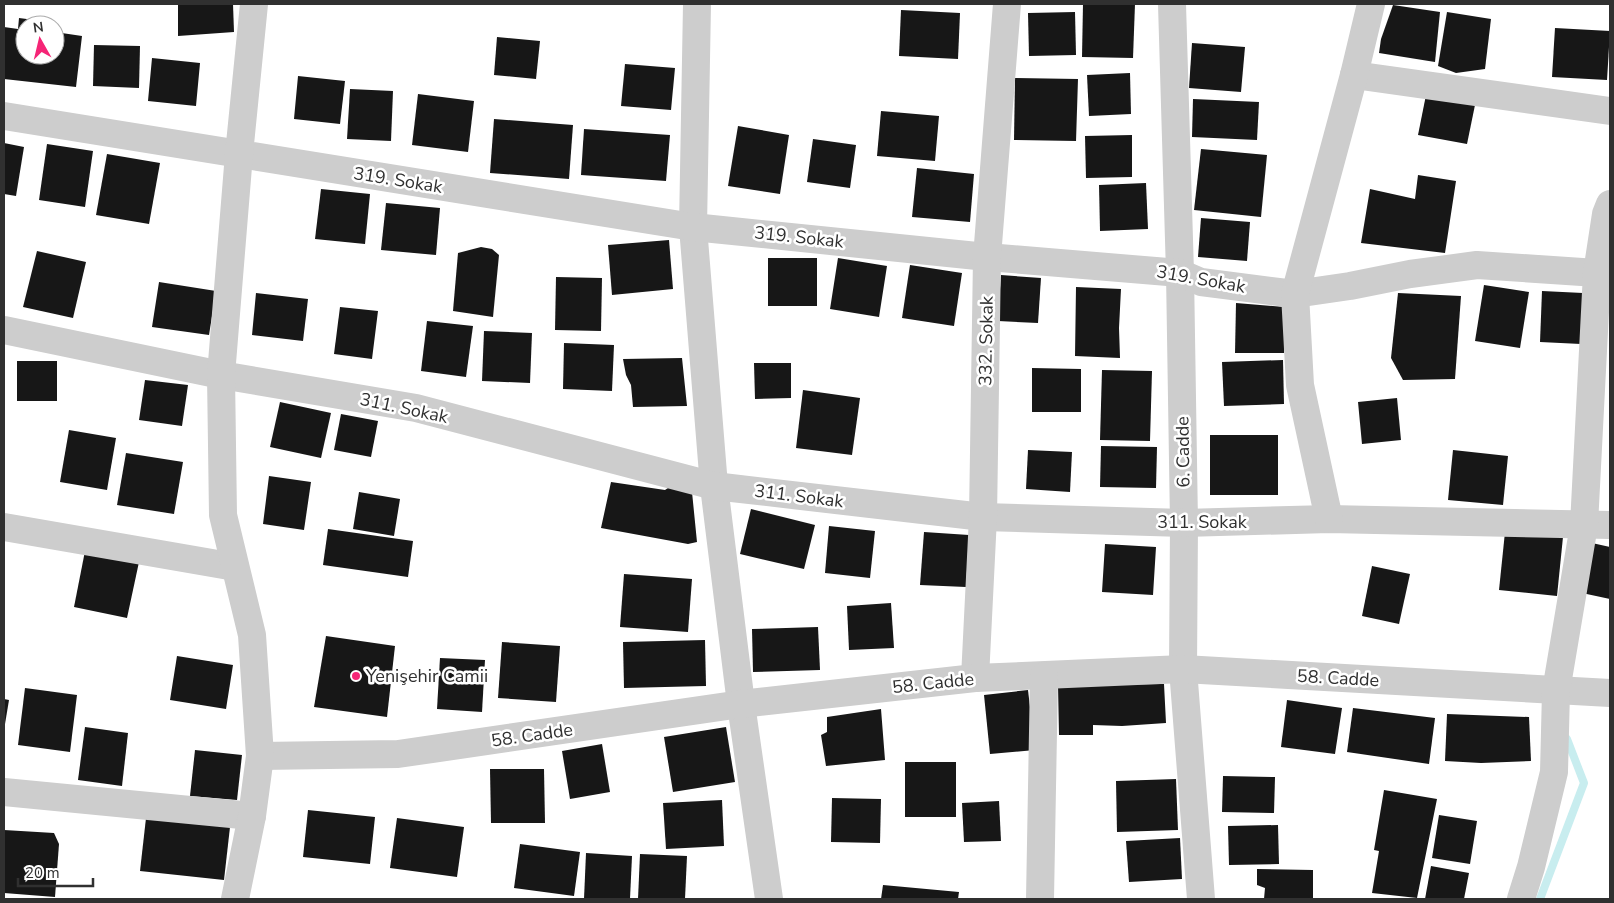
<svg xmlns="http://www.w3.org/2000/svg" width="1614" height="903" font-family="'Nunito Sans',sans-serif">
	<rect width="100%" height="100%" fill="#fff"/>
	<g fill="none" stroke-linecap="round" stroke-linejoin="round">
		<path stroke="#c8edef" stroke-width="8" d="M1540 899 1584 783 1567 739"/>
	</g>
	<g fill="#171717">
		<path d="M178 4H233L234 32 178 36Z"/>
		<path d="M1083 4H1135L1133 58 1082 57Z"/>
		<path d="M1393 5 1440 12 1435 62 1379 53 1381 39Z"/>
		<path d="M901 10 960 13 958 59 899 56Z"/>
		<path d="M1075 12 1076 55 1029 56 1028 13Z"/>
		<path d="M1447 12 1491 19 1485 69 1456 73 1438 66Z"/>
		<path d="M19 18 42 21V25H25V55H55V32L82 36 76 87 4 79V27L18 29Z"/>
		<path d="M1555 28 1610 31 1607 80 1552 77Z"/>
		<path d="M497 37 540 41 536 79 494 75Z"/>
		<path d="M1192 43 1245 47 1241 92 1189 88Z"/>
		<path d="M94 45 140 46 139 88 93 86Z"/>
		<path d="M152 58 200 63 196 106 148 101Z"/>
		<path d="M625 64 675 68 671 110 621 106Z"/>
		<path d="M1130 73 1131 114 1089 116 1087 75Z"/>
		<path d="M298 76 345 81 340 124 294 119Z"/>
		<path d="M1015 78 1078 79 1076 141 1014 140Z"/>
		<path d="M350 89 393 91 391 141 347 139Z"/>
		<path d="M418 94 474 101 468 152 412 145Z"/>
		<path d="M1426 95 1475 105 1467 144 1418 135Z"/>
		<path d="M1193 99 1259 102 1257 140 1192 137Z"/>
		<path d="M881 111 939 116 935 161 877 156Z"/>
		<path d="M494 119 573 125 569 179 490 173Z"/>
		<path d="M738 126 789 135 780 194 728 186Z"/>
		<path d="M584 129 670 135 666 181 581 175Z"/>
		<path d="M1132 135V177L1086 178 1085 136Z"/>
		<path d="M813 139 856 145 850 188 807 182Z"/>
		<path d="M4 143 24 147 16 196 4 194Z"/>
		<path d="M47 144 93 151 85 207 39 200Z"/>
		<path d="M1201 149 1267 155 1261 217 1194 210Z"/>
		<path d="M107 154 160 163 149 224 96 215Z"/>
		<path d="M917 168 974 174 970 222 912 217Z"/>
		<path d="M1418 175 1456 181 1445 253 1361 243 1370 189 1415 199Z"/>
		<path d="M1146 183 1148 229 1100 231 1099 185Z"/>
		<path d="M321 189 370 194 365 244 315 239Z"/>
		<path d="M386 203 440 208 436 255 381 250Z"/>
		<path d="M1201 218 1250 222 1247 261 1198 257Z"/>
		<path d="M669 240 673 289 612 295 608 245Z"/>
		<path d="M481 247 492 249 499 255 493 317 453 311 458 253Z"/>
		<path d="M37 251 86 262 73 318 23 307Z"/>
		<rect x="768" y="258" width="49" height="48"/>
		<path d="M838 258 887 266 879 317 830 309Z"/>
		<path d="M910 265 962 273 954 326 902 318Z"/>
		<path d="M1001 275 1041 278 1038 323 998 321Z"/>
		<path d="M556 277 602 278 601 331 555 330Z"/>
		<path d="M159 282 216 291 209 335 152 327Z"/>
		<path d="M1484 285 1529 292 1520 348 1475 341Z"/>
		<path d="M1076 287 1121 289 1119 328 1120 358 1075 356Z"/>
		<path d="M1542 291 1583 293 1581 344 1540 342Z"/>
		<path d="M256 293 308 299 303 341 252 335Z"/>
		<path d="M1398 293 1461 296 1455 379 1403 380 1391 358Z"/>
		<path d="M1236 303 1284 307V353H1235Z"/>
		<path d="M340 307 378 311 372 359 334 354Z"/>
		<path d="M427 321 473 326 466 377 421 371Z"/>
		<path d="M484 331 532 333 530 383 482 381Z"/>
		<path d="M564 343 614 345 612 391 563 389Z"/>
		<path d="M682 358 687 406 633 407 631 385 626 375 623 359Z"/>
		<path d="M1283 360 1284 404 1224 406 1222 362Z"/>
		<rect x="17" y="361" width="40" height="40"/>
		<path d="M754 363H791V398L755 399Z"/>
		<path d="M1032 368 1081 369V412H1032Z"/>
		<path d="M1102 370 1152 371 1150 441 1100 440Z"/>
		<path d="M145 380 188 385 182 426 139 420Z"/>
		<path d="M803 390 860 398 852 455 796 448Z"/>
		<path d="M1397 398 1401 440 1362 444 1358 402Z"/>
		<path d="M280 402 331 413 321 458 270 447Z"/>
		<path d="M341 414 378 421 371 457 334 450Z"/>
		<path d="M69 430 116 438 107 490 60 482Z"/>
		<rect x="1210" y="435" width="68" height="60"/>
		<path d="M1101 446 1157 447 1156 488 1100 487Z"/>
		<path d="M1028 450 1072 452 1070 492 1026 489Z"/>
		<path d="M1453 450 1508 456 1503 505 1448 500Z"/>
		<path d="M126 453 183 462 174 514 117 505Z"/>
		<path d="M269 476 311 482 304 530 263 524Z"/>
		<path d="M611 482 665 490 671 486 692 492 697 542 688 544 601 528Z"/>
		<path d="M359 492 400 499 394 536 353 529Z"/>
		<path d="M751 509 815 525 804 569 740 554Z"/>
		<path d="M829 526 875 531 870 578 825 573Z"/>
		<path d="M328 529 413 541 408 577 323 565Z"/>
		<path d="M924 532 969 535 966 587 920 585Z"/>
		<path d="M1505 532 1563 537 1557 596 1499 590Z"/>
		<path d="M1592 543 1610 547V599L1582 593Z"/>
		<path d="M1105 544 1156 547 1153 595 1102 592Z"/>
		<path d="M85 551 139 562 127 618 74 607Z"/>
		<path d="M1372 566 1410 574 1399 624 1362 616Z"/>
		<path d="M624 574 692 579 688 632 620 627Z"/>
		<path d="M891 603 894 648 849 650 847 606Z"/>
		<path d="M818 627 820 670 753 672 752 629Z"/>
		<path d="M326 636 395 646 387 717 314 707Z"/>
		<path d="M705 640 706 686 624 688 623 642Z"/>
		<path d="M502 642 560 646 556 702 498 698Z"/>
		<path d="M177 656 233 665 226 709 170 700Z"/>
		<path d="M440 658 485 660 482 712 437 709Z"/>
		<path d="M1164 684 1166 723 1122 726 1093 725V735H1059L1058 685Z"/>
		<path d="M25 688 77 695 70 752 18 745Z"/>
		<path d="M1028 690 1035 750 990 754 984 695Z"/>
		<path d="M4 699 9 700 5 724H4Z"/>
		<path d="M1287 700 1342 708 1335 754 1281 747Z"/>
		<path d="M1353 708 1435 718 1429 764 1347 752Z"/>
		<path d="M881 709 885 760 826 766 821 735 827 732V717Z"/>
		<path d="M1447 714 1529 717 1531 761 1481 763 1445 761Z"/>
		<path d="M85 727 128 733 122 786 78 780Z"/>
		<path d="M726 727 735 782 673 792 664 737Z"/>
		<path d="M602 744 610 792 570 799 562 751Z"/>
		<path d="M195 750 242 755 237 800 190 796Z"/>
		<rect x="905" y="762" width="51" height="55"/>
		<path d="M490 769H544L545 823H491Z"/>
		<path d="M1223 776 1275 777 1274 813 1222 812Z"/>
		<path d="M1176 779 1178 830 1117 832 1116 781Z"/>
		<path d="M1384 790 1437 799 1417 898 1372 893 1379 851 1374 850Z"/>
		<path d="M832 798 881 799 880 843 831 842Z"/>
		<path d="M722 800 724 846 666 849 663 803Z"/>
		<path d="M999 801 1001 841 964 842 962 803Z"/>
		<path d="M308 810 375 817 370 864 303 857Z"/>
		<path d="M1439 815 1477 821 1470 864 1432 858Z"/>
		<path d="M146 818 230 827 224 880 140 871Z"/>
		<path d="M397 818 464 827 457 877 390 868Z"/>
		<path d="M1278 825 1279 864 1229 865 1228 826Z"/>
		<path d="M4 830 54 833 59 844 55 897 4 893Z"/>
		<path d="M1180 838 1182 879 1129 882 1126 841Z"/>
		<path d="M520 844 580 852 574 896 514 888Z"/>
		<path d="M586 853 632 856 630 899H584Z"/>
		<path d="M640 854 687 856 685 899H638Z"/>
		<path d="M1431 866 1469 873 1464 899H1425Z"/>
		<path d="M1257 869 1313 870V899H1264L1265 888 1257 885Z"/>
		<path d="M883 885 959 892 958 899H881Z"/>
	</g>
	<g fill="none" stroke-linecap="round" stroke-linejoin="round">
		<g stroke="#cdcdcd" stroke-width="28">
			<path d="M697 4 693 227 714 486 741 704 769 899"/>
			<path d="M1172 4 1180 273 1184 523 1183 669 1201 899"/>
			<path d="M1354 75 1610 111"/>
			<path d="M4 116 693 227 987 257 1180 273 1201 282 1295 294 1350 286 1410 274 1477 265 1597 273"/>
			<path d="M4 330 221 375 416 408 714 486 983 517 1184 523 1329 519 1610 525"/>
			<path d="M1329 519 1300 385 1295 294 1354 75 1371 4"/>
			<path d="M4 527 235 567"/>
			<path d="M975 678 983 517 987 257 1007 4"/>
			<path d="M260 756 398 754 741 704 975 678 1183 669 1610 693"/>
			<path d="M4 792 252 816"/>
			<path d="M235 899 252 816 260 756 252 635 223 515 221 375 239 154 254 4"/>
			<path d="M1040 899 1044 676"/>
			<path d="M1521 899 1531 867 1554 772 1556 691 1584 525 1597 273 1606 214 1610 204"/>
		</g>
	</g>
	<circle fill="#f52576" stroke="#fff" stroke-width="2" cx="356" cy="676" r="5"/>
	<g text-anchor="middle" stroke-width="5" stroke-linejoin="round" paint-order="stroke">
		<g font-size="18" fill="#303030" stroke="#fff">
			<text transform="translate(398 180) rotate(9)" y="6">319. Sokak</text>
			<text transform="translate(799 237) rotate(6)" y="6">319. Sokak</text>
			<text transform="translate(1201 279) rotate(10)" y="6">319. Sokak</text>
			<text transform="translate(986 341) rotate(-89)" y="6">332. Sokak</text>
			<text transform="translate(404 408) rotate(12)" y="6">311. Sokak</text>
			<text transform="translate(1183 452) rotate(-91)" y="6">6. Cadde</text>
			<text transform="translate(799 496) rotate(7)" y="6">311. Sokak</text>
			<text x="1202" y="528">311. Sokak</text>
			<text transform="translate(1338 678) rotate(3)" y="6">58. Cadde</text>
			<text transform="translate(933 683) rotate(-6)" y="6">58. Cadde</text>
			<text transform="translate(532 735) rotate(-8)" y="6">58. Cadde</text>
		</g>
		<g font-size="18" fill="#303030" stroke="#fff" text-anchor="start">
			<text x="366" y="682">Yenişehir Camii</text>
		</g>
	</g>
	<rect width="1614" height="903" fill="none" stroke="#303030" stroke-width="10"/>
	<g transform="translate(40 40) rotate(352)"><circle r="24" fill="#ffffff" stroke="#acacac"/>
	<path d="M0-4L9 19L0 12L-9 19Z" fill="#f52576"/>
	<text y="-8" font-size="14" font-weight="bold" text-anchor="middle" fill="#303030">N</text>
	</g>
	<path d="M18 878v8h75v-8" fill="none" stroke="#303030" stroke-width="2.5"/>
	<text x="25" y="878" font-size="15" fill="#303030" stroke="#ffffff" stroke-width="4" paint-order="stroke">20 m</text>
</svg>
